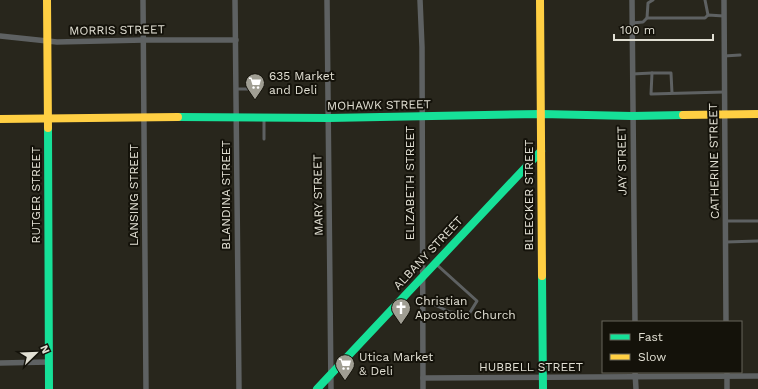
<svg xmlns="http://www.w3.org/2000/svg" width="758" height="389" font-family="'Work Sans',sans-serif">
	<rect width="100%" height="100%" fill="#28261c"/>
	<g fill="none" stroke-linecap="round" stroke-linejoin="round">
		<g stroke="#5e6162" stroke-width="3">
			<path d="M705 0 708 15"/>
			<path d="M647 18 648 3 653 0"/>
			<path d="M632 23 643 22 647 18H705L708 15 724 16"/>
			<path d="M724 56 740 55"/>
			<path d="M632 74 652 73"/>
			<path d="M236 89H250L263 85"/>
			<path d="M672 93 671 73H652L651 94 724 92"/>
			<path d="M264 139V118"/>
			<path d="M725 221H758"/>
			<path d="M726 242 758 241"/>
			<path d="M422 299 450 312 469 314 477 301 436 264"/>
		</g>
		<g stroke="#5e6162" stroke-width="5.5">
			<path d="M143 0 146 389"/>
			<path d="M235 0 239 389"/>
			<path d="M327 0 331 389"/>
			<path d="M420 0 422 47 423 389"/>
			<path d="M632 0 635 322"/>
			<path d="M724 0 726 322"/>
			<path d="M0 36 57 42 144 40H236"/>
			<path d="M0 363 49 362"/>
			<path d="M635 372 636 389"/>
			<path d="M727 372V389"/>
			<path d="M423 378 758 376"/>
		</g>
		<g stroke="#16e098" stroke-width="8">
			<path d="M178 117 329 118 541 114 632 116 683 115"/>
			<path d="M48 128 49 389"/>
			<path d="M542 276 543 389"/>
			<path d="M317 389 541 151"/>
		</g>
		<g stroke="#ffcf43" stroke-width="8">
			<path d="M47 0 48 128"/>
			<path d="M540 0 542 276"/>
			<path d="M683 115 758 114"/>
			<path d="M0 119 178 117"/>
		</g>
	</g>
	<defs>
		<symbol id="supermarket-pin" viewBox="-11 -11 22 30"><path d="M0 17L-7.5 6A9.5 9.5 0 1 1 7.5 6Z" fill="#a09e93" stroke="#14120a"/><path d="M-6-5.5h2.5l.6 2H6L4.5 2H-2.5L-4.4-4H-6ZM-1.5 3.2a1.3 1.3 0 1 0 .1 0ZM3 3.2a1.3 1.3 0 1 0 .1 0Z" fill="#fff"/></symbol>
		<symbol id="church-pin" viewBox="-11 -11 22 30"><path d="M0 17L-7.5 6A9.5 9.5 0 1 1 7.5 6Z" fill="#a09e93" stroke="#14120a"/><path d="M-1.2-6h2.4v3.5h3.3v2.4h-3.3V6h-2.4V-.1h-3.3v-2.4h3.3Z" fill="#fff"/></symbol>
	</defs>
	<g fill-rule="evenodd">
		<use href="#supermarket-pin" x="244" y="72" width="22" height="30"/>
		<use href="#church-pin" x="390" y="297" width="22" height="30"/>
		<use href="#supermarket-pin" x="334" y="353" width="22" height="30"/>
	</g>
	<g text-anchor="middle" stroke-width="4" stroke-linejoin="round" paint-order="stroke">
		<g font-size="12" fill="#e1dfd3" stroke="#14120a">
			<text transform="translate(117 30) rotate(-1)" y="4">MORRIS STREET</text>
			<text transform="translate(379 105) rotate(-1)" y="4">MOHAWK STREET</text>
			<text transform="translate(622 161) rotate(-91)" y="4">JAY STREET</text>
			<text transform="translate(714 161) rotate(-91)" y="4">CATHERINE STREET</text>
			<text transform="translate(410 183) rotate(-90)" y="4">ELIZABETH STREET</text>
			<text transform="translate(36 195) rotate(-90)" y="4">RUTGER STREET</text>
			<text transform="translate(134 195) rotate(-90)" y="4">LANSING STREET</text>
			<text transform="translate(226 195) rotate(-90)" y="4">BLANDINA STREET</text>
			<text transform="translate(318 195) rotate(-91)" y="4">MARY STREET</text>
			<text transform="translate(529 195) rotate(-90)" y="4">BLEECKER STREET</text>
			<text transform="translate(428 253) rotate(-47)" y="4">ALBANY STREET</text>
			<text x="531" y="371">HUBBELL STREET</text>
		</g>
		<g font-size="12" fill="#e1dfd3" stroke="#14120a" text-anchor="start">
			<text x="269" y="80">635 Market<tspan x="269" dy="14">and Deli</tspan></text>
			<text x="415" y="305">Christian<tspan x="415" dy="14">Apostolic Church</tspan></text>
			<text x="359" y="361">Utica Market<tspan x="359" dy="14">&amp; Deli</tspan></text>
		</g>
	</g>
	<rect x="602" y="321" width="140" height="52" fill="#14120a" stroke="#66645a"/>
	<rect x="610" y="334" width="20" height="6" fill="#16e098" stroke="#66645a"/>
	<text x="638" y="341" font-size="12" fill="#e1dfd3">Fast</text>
	<rect x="610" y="354" width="20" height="6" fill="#ffcf43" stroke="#66645a"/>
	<text x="638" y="361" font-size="12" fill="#e1dfd3">Slow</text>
	<g transform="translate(36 353) rotate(67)" stroke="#14120a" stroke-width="3" paint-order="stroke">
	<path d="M0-3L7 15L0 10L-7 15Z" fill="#e1dfd3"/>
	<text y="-6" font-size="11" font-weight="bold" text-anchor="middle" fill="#e1dfd3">N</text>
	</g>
	<path d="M614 34v6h99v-6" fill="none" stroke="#e1dfd3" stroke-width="2"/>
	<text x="620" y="34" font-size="12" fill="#e1dfd3" stroke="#14120a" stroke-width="3" paint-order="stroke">100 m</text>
</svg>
